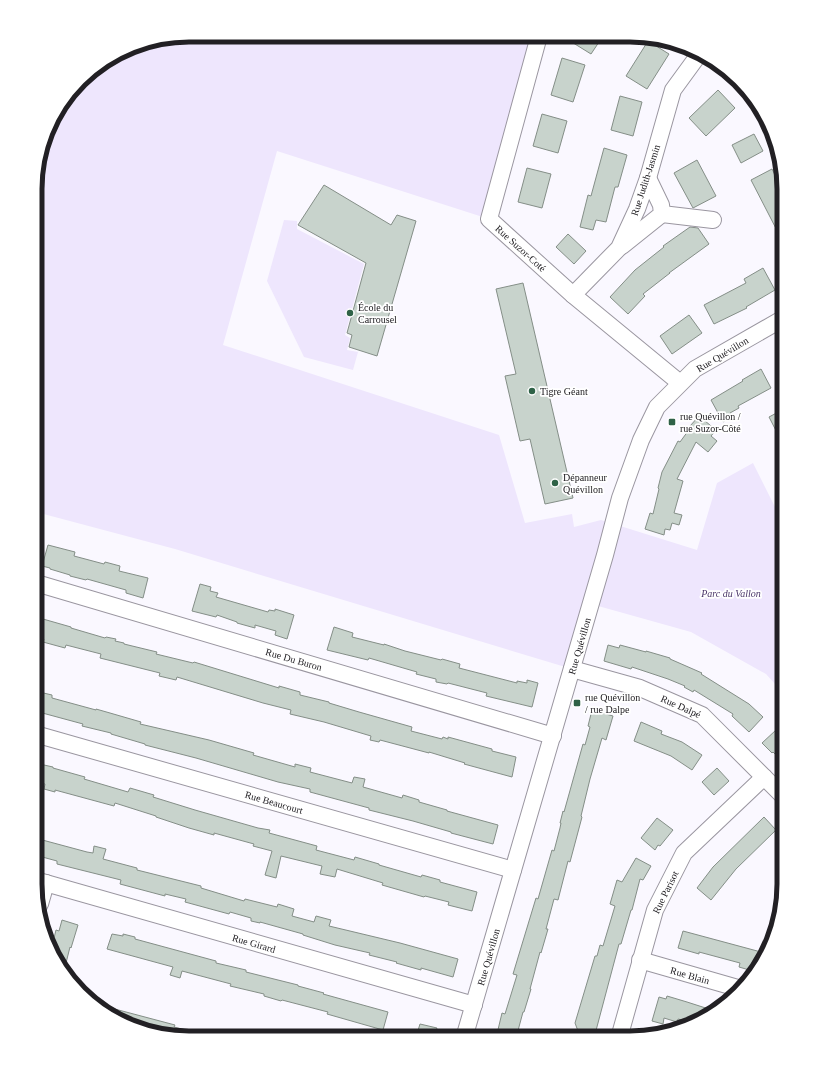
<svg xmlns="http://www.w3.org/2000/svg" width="819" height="1073" font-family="Georgia,serif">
	<rect width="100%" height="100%" fill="#faf8ff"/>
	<g fill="#eee6fd">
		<path d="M189 35 538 36 489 219 277 151 223 345 499 435 525 523 572 514 574 527 601 520 697 550 717 483 753 463 784 525V694L766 674 691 632 591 604 572 669 175 549 36 512V169L56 112 88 73 139 43Z"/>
		<path d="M284 220 297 221V229L364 264 345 335 350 338 347 350 358 352 353 370 304 357 267 281Z"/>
	</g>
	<g fill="#c8d3cc" stroke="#848e87">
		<path d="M562 36H603L591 54Z"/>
		<path d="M648 41 669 54 647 89 626 76Z"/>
		<path d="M562 58 585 65 573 102 551 95Z"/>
		<path d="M718 90 735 108 706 136 689 118Z"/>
		<path d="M620 96 642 102 633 136 611 130Z"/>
		<path d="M542 114 567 121 558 153 533 146Z"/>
		<path d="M754 134 763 151 741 163 732 145Z"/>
		<path d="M604 148 627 155 618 187H615L606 222 596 220 593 230 580 227 588 195 591 196Z"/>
		<path d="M697 160 716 196 693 208 674 173Z"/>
		<path d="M527 168 551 174 542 208 518 202Z"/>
		<path d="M772 169 784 192V244L751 180Z"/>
		<path d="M324 185 391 225 397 215 416 221 377 356 349 347 352 335 347 333 366 263 298 225Z"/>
		<path d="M690 227 698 228 709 244 669 273H670L643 294 645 296 628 314 610 297 635 270 664 247 663 246Z"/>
		<path d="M568 234 586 251 574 264 556 247Z"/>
		<path d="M763 268 775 290 746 307 747 308 714 324 704 305 746 283 744 279Z"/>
		<path d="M523 283 573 498 545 504 530 439 520 441 505 376 516 374 496 289Z"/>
		<path d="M689 315 702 333 672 354 660 336Z"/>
		<path d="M761 369 771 388 738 406 739 408 730 413 732 416 723 422 711 400 743 381 742 380Z"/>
		<path d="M784 409V446L769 417Z"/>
		<path d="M699 416 716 430 711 436 717 441 708 452 696 442 677 479 683 481 674 513 682 515 679 525 672 523 670 530 665 529 664 535 645 529 650 513 653 514 659 489 658 488 662 472 678 441 680 442 691 427 690 426Z"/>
		<path d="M48 545 75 552 74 556 104 564 105 562 120 566 119 571 148 578 143 598 126 593V590L87 579 86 580 70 576V575L50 569V568L42 566Z"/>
		<path d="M200 584 211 587 210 591 218 593 216 597 268 612 269 610 275 611V609L294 615 287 639 275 635 276 631 255 625V628L237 623V622L217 615 216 617 192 611Z"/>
		<path d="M36 617 71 627V628L105 638 106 637 116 639 115 641 124 643V644L157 652 156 654 193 663 194 662 279 688V686L300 692V695L329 702V703L359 712 412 727 411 731 442 739 443 737 448 739V737L492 749V751L516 757 512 777 464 764 465 763 429 752V753L380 740 379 742 370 740 371 736 324 722 290 714 291 710 263 703 177 677 176 680 159 676 160 673 100 658 101 654 66 645 65 648 43 642 44 639 35 636Z"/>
		<path d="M334 627 353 633 352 637 384 645V644L405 651 441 660 442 659 460 664 459 668 517 683V681L527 683V680L538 683 532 707 486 696 487 693 448 683 447 684 436 682V679L416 674 417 672 369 658 368 660 327 650Z"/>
		<path d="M608 645 619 648 620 645 646 652V651L670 658V659L702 673 701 674 749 704 763 717 749 732 732 716 733 714 694 690 693 692 684 687 685 686 668 679 632 667 631 669 604 661Z"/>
		<path d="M35 691 52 695V698L96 710V709L110 713 141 722 140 724 209 740 254 753 253 755 295 767V764L311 768 310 772 352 783 354 777 365 779 363 787 402 798 403 795 419 800V802L447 810V811L498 825 493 844 451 833V832L413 821 369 810V808L310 792V789L278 782 196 758 145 745V744L111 734V733L82 726 83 724 35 711Z"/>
		<path d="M592 710 613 716 606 740 602 738 590 779 581 816 582 817 570 862 568 861 558 900 554 899 546 929H548L541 953 540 952 530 989H531L524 1012H523L516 1038H496L502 1013 505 1014 517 975 513 974 536 898 538 899 552 850 554 851 560 828 561 823H560L563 811 564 812 583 744 585 745 590 727 588 726Z"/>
		<path d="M641 722 662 731 661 734 682 742 702 755 692 770 671 756 634 741Z"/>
		<path d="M776 730 784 738V763L773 752 772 753 762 743Z"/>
		<path d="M35 763 53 767V768L85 777 84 779 128 792 130 788 154 795 153 797 195 810 258 828 270 830 269 833 317 846 316 850 354 860 355 857 379 864V865L421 877 422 875 440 880V882L477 892 472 911 448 905 449 902 425 896 424 897 382 885 383 883 337 869 335 877 320 874 322 866 281 856 276 878 265 875 272 851 253 846 254 844 214 833V835L189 828 156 817V816L115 803 114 806 55 790V792L44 789 45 784 35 782Z"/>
		<path d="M717 768 729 781 714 795 702 782Z"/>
		<path d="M764 817 776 830 736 869 711 900 697 888 713 867Z"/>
		<path d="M657 818 673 830 660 846 658 845 655 850 641 838Z"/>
		<path d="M35 838 87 852 93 853 94 846 106 849 103 859 137 868V870L201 886V888L244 901 245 899 277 907 278 904 294 909 292 916 314 922 316 916 331 920 329 926 400 943 458 959 453 977 421 968V970L396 963 397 962 369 955 370 953 335 945 303 935V934L260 922V923L251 921V918L230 912 229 914 185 902 186 899 165 894V896L120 884 121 880 57 864V861L35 855Z"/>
		<path d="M636 858 651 866 643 880 640 879 632 910H631L621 944H619L594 1038H576L578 1031 575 1023 595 956H597L600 945 603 946 615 906 610 904 617 880 622 882Z"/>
		<path d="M62 920 78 925 71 948 70 947 64 971 52 953 54 943 53 942 56 930 59 931Z"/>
		<path d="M683 931 761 952 760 957 764 958 756 972 739 967 740 963 699 952V954L678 948Z"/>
		<path d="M112 934 123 936V934L135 937V939L216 961V963L246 970V972L298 985V986L324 993 323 994 388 1012 383 1030 327 1014 328 1012 282 1000 281 1001 264 996V994L230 986 231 984 182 971 180 978 170 975 173 967 107 949Z"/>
		<path d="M667 996 687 1002 715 1011 698 1022 693 1023 678 1019 677 1022 664 1018 663 1024 652 1021 659 997 666 999Z"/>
		<path d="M111 1008 175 1025 174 1027 198 1033V1037H169L109 1014Z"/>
		<path d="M420 1024 437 1028 434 1037H416Z"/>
	</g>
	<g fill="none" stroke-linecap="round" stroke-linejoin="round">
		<defs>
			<g id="minor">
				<path d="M539 36 489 219 573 295 680 383"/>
				<path d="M662 214 713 220"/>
				<path d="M622 246 662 214 661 205 648 178"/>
				<path d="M573 295 619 248 637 209 648 178 673 90 700 53"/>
				<path d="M36 583 553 736"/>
				<path d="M572 669 640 688 702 715 784 797"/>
				<path d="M35 734 513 870"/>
				<path d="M35 880 474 1005"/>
				<path d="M40 904 46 883"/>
				<path d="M640 960 741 989"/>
				<path d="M464 1038 605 555 620 498 641 440 657 407 695 369 784 318"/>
				<path d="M619 1038 655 910 684 853 764 777"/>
			</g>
		</defs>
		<use href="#minor" stroke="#9a96a0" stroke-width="18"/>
		<use href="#minor" stroke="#fff" stroke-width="16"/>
	</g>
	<g fill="#2f6247" stroke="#fff" stroke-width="1.5">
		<circle cx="350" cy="313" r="4"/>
		<circle cx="532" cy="391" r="4"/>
		<rect x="668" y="418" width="8" height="8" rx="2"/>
		<circle cx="555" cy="483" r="4"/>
		<rect x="573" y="699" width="8" height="8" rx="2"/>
	</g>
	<g text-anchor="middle" stroke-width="3.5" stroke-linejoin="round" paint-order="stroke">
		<g font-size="10" fill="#222024" stroke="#fff">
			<text transform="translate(645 180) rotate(-72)" y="4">Rue Judith-Jasmin</text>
			<text transform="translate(521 248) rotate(42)" y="4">Rue Suzor-Coté</text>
			<text transform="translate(722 354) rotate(-31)" y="4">Rue Quévillon</text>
			<text transform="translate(579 646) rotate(-74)" y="4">Rue Quévillon</text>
			<text transform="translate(294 659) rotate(16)" y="4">Rue Du Buron</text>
			<text transform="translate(681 706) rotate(24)" y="4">Rue Dalpé</text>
			<text transform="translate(274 802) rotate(16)" y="4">Rue Beaucourt</text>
			<text transform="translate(665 892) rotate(-64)" y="4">Rue Parisot</text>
			<text transform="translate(254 943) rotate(16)" y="4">Rue Girard</text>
			<text transform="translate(488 957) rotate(-74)" y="4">Rue Quévillon</text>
			<text transform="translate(690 975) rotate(16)" y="4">Rue Blain</text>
		</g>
		<g font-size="10" fill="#222024" stroke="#fff" text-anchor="start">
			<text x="358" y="311">École du<tspan x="358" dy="12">Carrousel</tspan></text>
			<text x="540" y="395">Tigre Géant</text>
			<text x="680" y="420">rue Quévillon /<tspan x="680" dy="12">rue Suzor-Côté</tspan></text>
			<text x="563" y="481">Dépanneur<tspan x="563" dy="12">Quévillon</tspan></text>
			<text x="585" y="701">rue Quévillon<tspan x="585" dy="12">/ rue Dalpe</tspan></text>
		</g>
		<g font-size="10" font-style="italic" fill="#4c376a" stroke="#fff">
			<text x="731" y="597">Parc du Vallon</text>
		</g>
	</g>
	<path d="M0 0H819V1073H0ZM189 42H630A147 147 0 0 1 777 189V884A147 147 0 0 1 630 1031H189A147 147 0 0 1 42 884V189A147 147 0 0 1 189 42Z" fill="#fff" fill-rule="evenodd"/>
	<path fill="none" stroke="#222024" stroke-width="5" d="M189 42H630A147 147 0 0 1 777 189V884A147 147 0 0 1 630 1031H189A147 147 0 0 1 42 884V189A147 147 0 0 1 189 42Z"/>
</svg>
